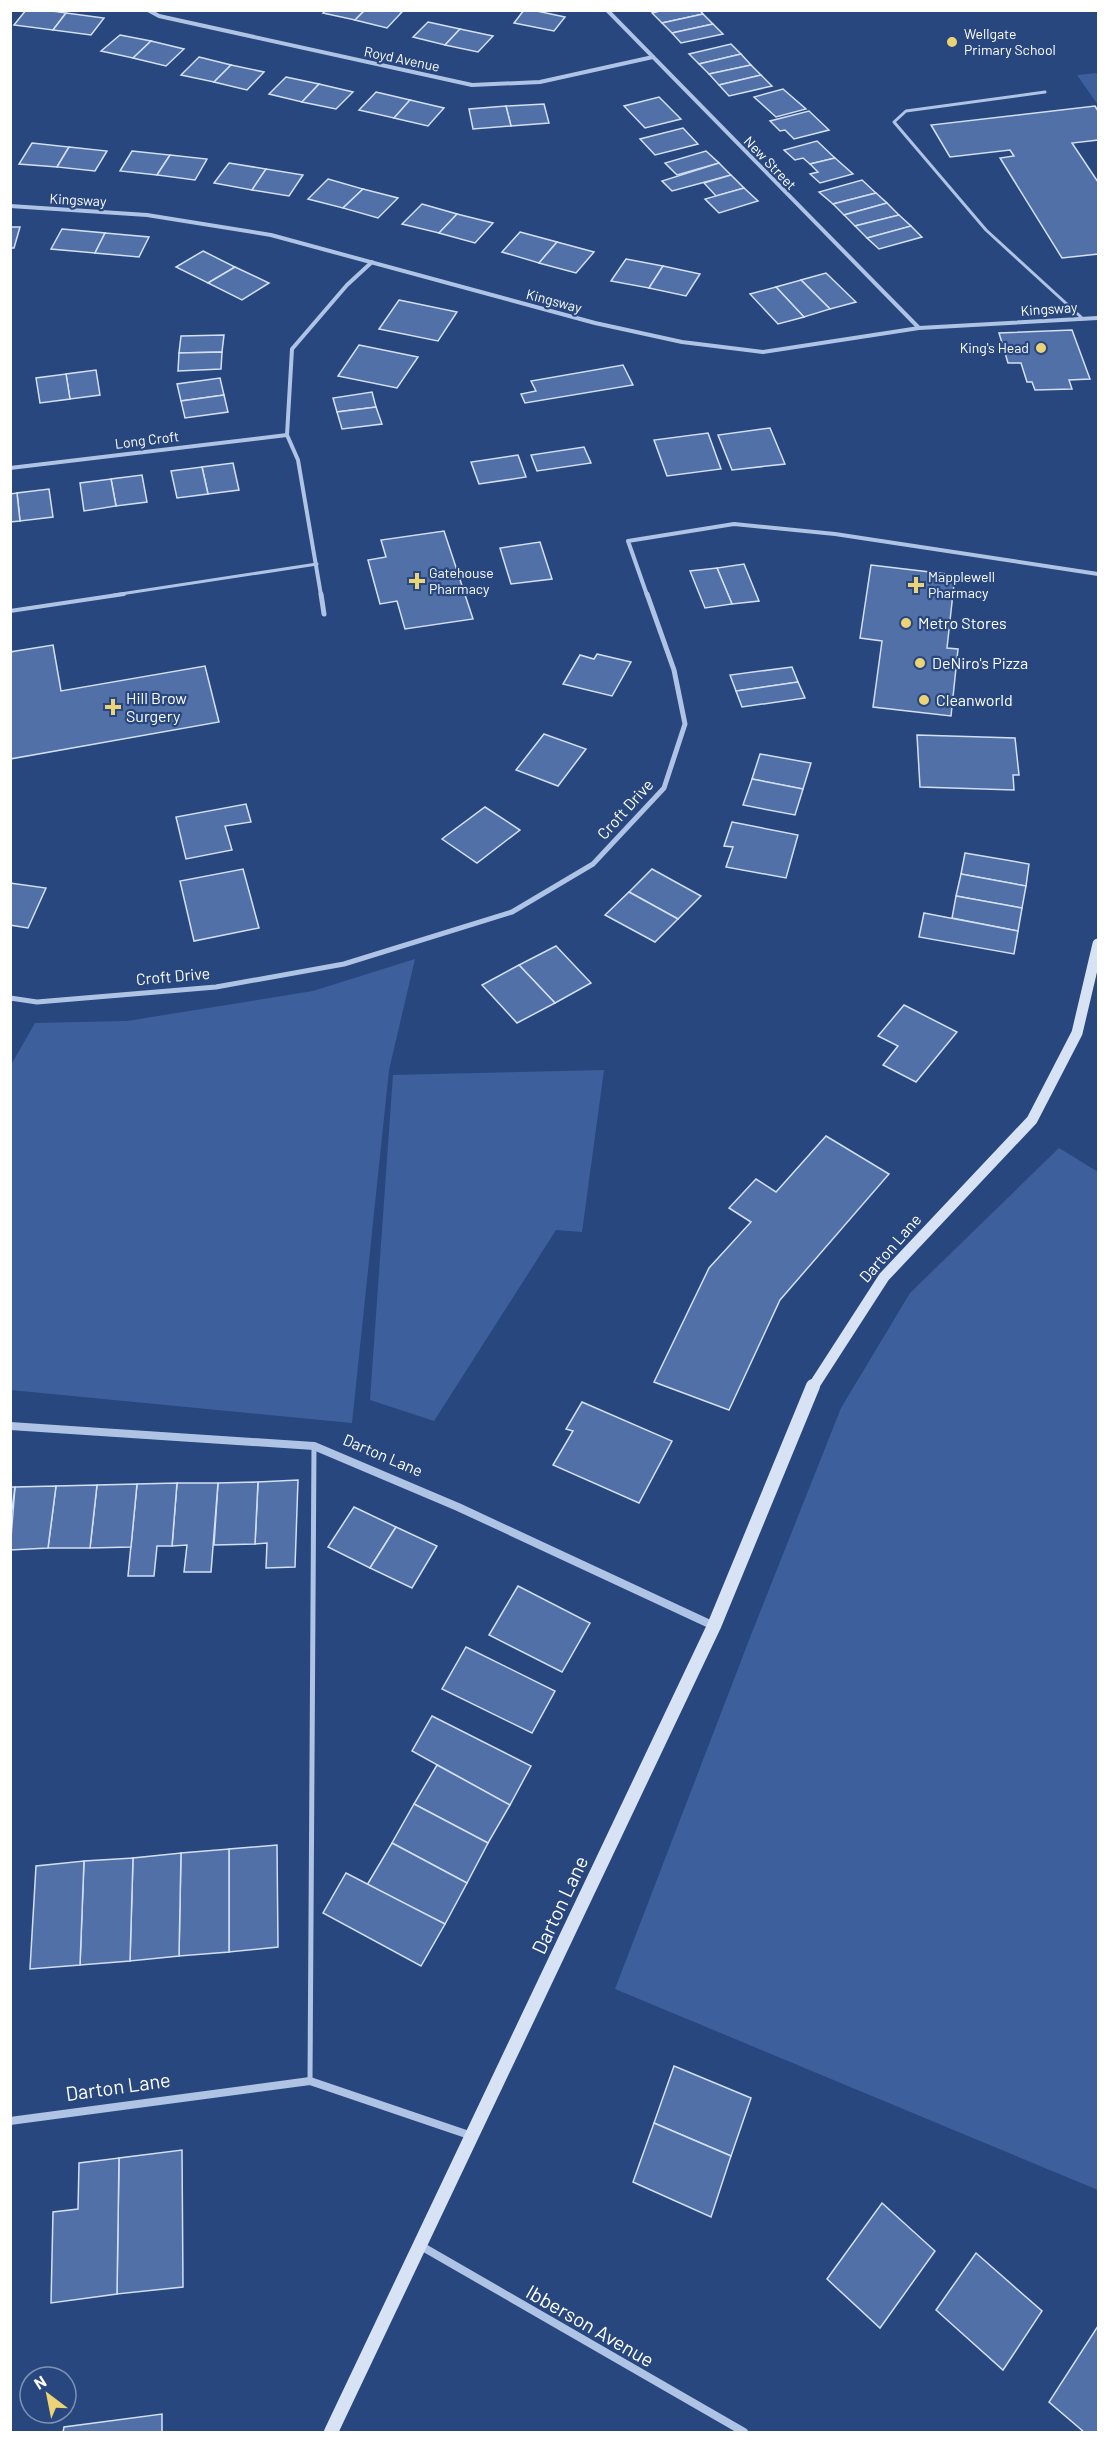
<svg xmlns="http://www.w3.org/2000/svg" width="1109" height="2443" font-family="Barlow,sans-serif">
	<rect width="100%" height="100%" fill="#28477f"/>
	<g fill="#3d609c">
		<path d="M1098 73V105L1077 75Z"/>
		<path d="M415 959 389 1070 352 1423 11 1390V1065L35 1023 127 1021 313 991Z"/>
		<path d="M604 1070 582 1232 556 1230 434 1421 370 1400 393 1075Z"/>
		<path d="M1059 1148 1098 1172V2190L615 1989 751 1635 841 1408 910 1293Z"/>
	</g>
	<g fill="#5170a7" stroke="#d2dff4" stroke-width="1.5">
		<path d="M26 10H45L66 13 53 30 14 25Z"/>
		<path d="M326 10H365L355 20 323 13Z"/>
		<path d="M365 10H394L402 12 387 28 355 20Z"/>
		<path d="M524 10H532L565 17 554 31 514 23Z"/>
		<path d="M664 10H700L703 14 662 23 652 13Z"/>
		<path d="M66 13 104 18 91 35 53 30Z"/>
		<path d="M703 14 713 24 672 33 662 23Z"/>
		<path d="M428 22 460 29 445 45 413 37Z"/>
		<path d="M713 24 723 34 681 43 672 33Z"/>
		<path d="M460 29 493 36 478 52 445 45Z"/>
		<path d="M120 35 151 41 133 58 101 51Z"/>
		<path d="M151 41 184 49 166 66 133 58Z"/>
		<path d="M731 44 741 54 699 64 689 54Z"/>
		<path d="M741 54 751 65 709 74 699 64Z"/>
		<path d="M199 57 231 65 214 82 181 75Z"/>
		<path d="M231 65 264 72 247 90 214 82Z"/>
		<path d="M751 65 761 75 719 85 709 74Z"/>
		<path d="M761 75 772 86 729 96 719 85Z"/>
		<path d="M286 77 319 84 302 102 269 94Z"/>
		<path d="M319 84 353 92 336 109 302 102Z"/>
		<path d="M783 89 806 109 776 117 754 97Z"/>
		<path d="M376 92 410 100 394 118 359 110Z"/>
		<path d="M659 97 681 119 645 128 624 106Z"/>
		<path d="M410 100 444 108 428 126 394 118Z"/>
		<path d="M544 104 549 123 511 126 506 106Z"/>
		<path d="M506 106 511 126 473 129 469 109Z"/>
		<path d="M1095 106 1098 111V140L1072 143 1098 182V254L1062 258 1000 158 1014 156 1010 150 950 157 931 125Z"/>
		<path d="M809 111 829 130 794 139 785 130 780 131 770 121Z"/>
		<path d="M683 128 698 144 655 155 640 139Z"/>
		<path d="M817 141 835 158 810 164 803 158 795 160 784 150Z"/>
		<path d="M32 143 69 147 57 167 19 164Z"/>
		<path d="M69 147 107 151 95 171 57 167Z"/>
		<path d="M132 151 170 155 157 175 120 171Z"/>
		<path d="M706 151 719 163 677 175 665 163Z"/>
		<path d="M170 155 207 159 195 180 157 175Z"/>
		<path d="M835 158 853 174 820 183 810 174 818 172 810 164Z"/>
		<path d="M229 163 266 169 252 190 214 183Z"/>
		<path d="M719 163 731 175 672 191 662 181Z"/>
		<path d="M266 169 303 175 289 196 252 190Z"/>
		<path d="M731 175 744 188 716 196 704 183Z"/>
		<path d="M328 179 363 189 343 208 308 199Z"/>
		<path d="M862 180 876 193 833 204 819 192Z"/>
		<path d="M744 188 758 201 719 213 705 199Z"/>
		<path d="M363 189 398 198 378 218 343 208Z"/>
		<path d="M876 193 887 203 844 215 833 204Z"/>
		<path d="M887 203 899 215 855 226 844 215Z"/>
		<path d="M422 204 457 214 439 233 402 224Z"/>
		<path d="M457 214 493 223 475 243 439 233Z"/>
		<path d="M899 215 911 226 867 238 855 226Z"/>
		<path d="M911 226 922 237 879 249 867 238Z"/>
		<path d="M10 227H20L14 248H10Z"/>
		<path d="M62 229 105 233 95 253 51 249Z"/>
		<path d="M520 232 557 242 539 263 502 252Z"/>
		<path d="M105 233 149 237 139 257 95 253Z"/>
		<path d="M557 242 594 252 576 273 539 263Z"/>
		<path d="M203 251 235 267 208 283 176 267Z"/>
		<path d="M626 259 663 266 649 288 611 281Z"/>
		<path d="M663 266 700 274 686 296 649 288Z"/>
		<path d="M235 267 269 283 242 300 208 283Z"/>
		<path d="M826 273 856 302 830 309 801 280Z"/>
		<path d="M801 280 830 309 804 317 776 287Z"/>
		<path d="M776 287 804 317 778 324 750 294Z"/>
		<path d="M399 300 457 312 438 341 379 329Z"/>
		<path d="M1072 330 1090 379 1069 380 1072 389 1035 390 1032 382H1027L1021 363H1008L999 333Z"/>
		<path d="M224 335 222 352 179 353 181 336Z"/>
		<path d="M359 345 418 357 397 388 338 376Z"/>
		<path d="M222 352 221 369 178 371 179 353Z"/>
		<path d="M623 365 633 385 525 403 521 394 536 391 531 381Z"/>
		<path d="M96 370 100 395 70 399 66 374Z"/>
		<path d="M66 374 70 399 40 403 36 378Z"/>
		<path d="M220 378 224 395 181 401 177 384Z"/>
		<path d="M372 392 376 407 337 412 333 398Z"/>
		<path d="M224 395 228 412 185 418 181 401Z"/>
		<path d="M376 407 382 424 342 429 337 412Z"/>
		<path d="M770 428 785 464 732 470 718 435Z"/>
		<path d="M708 433 721 469 667 476 654 440Z"/>
		<path d="M584 447 591 463 537 471 531 455Z"/>
		<path d="M518 455 526 477 479 484 471 462Z"/>
		<path d="M233 463 239 490 208 494 202 467Z"/>
		<path d="M202 467 208 494 177 498 171 471Z"/>
		<path d="M142 475 147 502 116 506 111 479Z"/>
		<path d="M111 479 116 506 84 511 80 483Z"/>
		<path d="M49 489 53 517 20 521 17 493Z"/>
		<path d="M17 493 20 521 10 522V494Z"/>
		<path d="M444 531 473 619 405 629 397 601 380 604 368 560 386 557 381 540Z"/>
		<path d="M540 542 552 579 511 584 500 548Z"/>
		<path d="M744 564 759 601 732 604 717 568Z"/>
		<path d="M871 565 955 575 947 648 958 649 951 716 873 707 882 641 860 638Z"/>
		<path d="M717 568 732 604 705 608 690 571Z"/>
		<path d="M53 645 61 691 205 666 219 722 10 759V652Z"/>
		<path d="M597 654 631 662 612 696 563 684 580 655 594 659Z"/>
		<path d="M792 667 798 682 736 691 730 675Z"/>
		<path d="M798 682 805 698 742 707 736 691Z"/>
		<path d="M544 734 586 749 558 786 516 770Z"/>
		<path d="M917 735 1015 738 1019 775H1013L1014 790 920 787Z"/>
		<path d="M760 754 811 763 803 789 752 779Z"/>
		<path d="M752 779 803 789 795 815 743 805Z"/>
		<path d="M246 804 251 822 225 826 232 850 186 859 176 817Z"/>
		<path d="M485 807 520 830 477 863 442 839Z"/>
		<path d="M732 822 798 835 786 878 726 867 733 847 724 846Z"/>
		<path d="M965 853 1029 864 1026 886 961 874Z"/>
		<path d="M243 869 259 928 194 941 180 881Z"/>
		<path d="M652 869 701 896 678 919 629 892Z"/>
		<path d="M961 874 1026 886 1022 908 956 896Z"/>
		<path d="M10 883 46 888 28 928 10 925Z"/>
		<path d="M629 892 678 919 655 942 605 915Z"/>
		<path d="M956 896 1022 908 1018 931 952 918Z"/>
		<path d="M924 913 1018 931 1014 954 919 937Z"/>
		<path d="M556 946 591 983 555 1003 519 965Z"/>
		<path d="M519 965 555 1003 517 1023 482 985Z"/>
		<path d="M904 1005 957 1032 916 1082 883 1065 898 1046 878 1036Z"/>
		<path d="M826 1136 889 1174 780 1300 729 1410 654 1382 709 1268 751 1222 729 1208 756 1179 776 1192Z"/>
		<path d="M582 1402 672 1441 639 1503 553 1465 573 1431 566 1429Z"/>
		<path d="M298 1480 295 1567 266 1568 267 1543 255 1544 258 1482Z"/>
		<path d="M258 1482 255 1544 214 1545 218 1483Z"/>
		<path d="M177 1483H218L211 1572H184L187 1545 172 1546Z"/>
		<path d="M177 1483 172 1546H157L154 1576H128L137 1484Z"/>
		<path d="M137 1484 131 1547 90 1548 97 1485Z"/>
		<path d="M97 1485 90 1548H48L56 1486Z"/>
		<path d="M56 1486 48 1548 10 1550 15 1487Z"/>
		<path d="M10 1487H15L10 1525Z"/>
		<path d="M354 1507 396 1527 370 1568 328 1547Z"/>
		<path d="M396 1527 437 1546 412 1588 370 1568Z"/>
		<path d="M518 1586 590 1623 562 1672 489 1635Z"/>
		<path d="M466 1647 555 1691 532 1733 442 1689Z"/>
		<path d="M432 1716 531 1766 510 1805 412 1751Z"/>
		<path d="M437 1765 510 1805 488 1843 414 1804Z"/>
		<path d="M414 1804 488 1843 467 1883 392 1843Z"/>
		<path d="M392 1843 467 1883 445 1924 367 1885Z"/>
		<path d="M277 1845 278 1947 229 1952V1849Z"/>
		<path d="M229 1849V1952L179 1956 181 1853Z"/>
		<path d="M181 1853 179 1956 130 1961 133 1858Z"/>
		<path d="M133 1858 130 1961 80 1965 84 1861Z"/>
		<path d="M84 1861 80 1965 30 1969 36 1866Z"/>
		<path d="M346 1873 445 1924 421 1966 323 1913Z"/>
		<path d="M674 2066 751 2098 731 2156 654 2123Z"/>
		<path d="M654 2123 731 2156 711 2217 633 2182Z"/>
		<path d="M182 2150 183 2287 117 2294 119 2158Z"/>
		<path d="M119 2158 117 2294 51 2303 53 2212 78 2209 79 2163Z"/>
		<path d="M882 2203 935 2251 880 2328 827 2279Z"/>
		<path d="M976 2253 1042 2311 1003 2370 936 2310Z"/>
		<path d="M1098 2326V2432H1084L1049 2402Z"/>
		<path d="M162 2414V2432H63L64 2427Z"/>
	</g>
	<g fill="none" stroke-linecap="round" stroke-linejoin="round">
		<g stroke="#afc3e5" stroke-width="3">
			<path d="M1045 92 906 111 894 122 986 230 1081 317"/>
			<path d="M114 595 317 564"/>
		</g>
		<path stroke="#afc3e5" stroke-width="4" d="M10 611 124 594"/>
		<path stroke="#afc3e5" stroke-width="5" d="M310 2081 314 1446"/>
		<g stroke="#afc3e5" stroke-width="4">
			<path d="M148 10 159 16 472 85 540 82 653 57"/>
			<path d="M607 10 919 328"/>
			<path d="M10 206 147 215 271 235 595 323 682 342 763 352 919 328 1098 318"/>
			<path d="M10 468 287 435"/>
			<path d="M321 595 298 460 287 435 292 349 347 285 372 262"/>
			<path d="M647 595 628 541 734 524 835 534 1098 574"/>
		</g>
		<g stroke="#afc3e5" stroke-width="5">
			<path d="M321 594 324 614"/>
			<path d="M10 998 37 1002 216 987 344 964 512 912 593 864 664 788 685 724 674 670 647 594"/>
		</g>
		<g stroke="#afc3e5" stroke-width="8">
			<path d="M10 1426 314 1446 458 1507 714 1626"/>
			<path d="M10 2121 310 2081 472 2136"/>
			<path d="M421 2246 744 2432"/>
		</g>
		<path stroke="#d8e2f5" stroke-width="11" d="M813 1387 884 1277 1032 1120 1077 1033 1098 944"/>
		<path stroke="#d8e2f5" stroke-width="14" d="M331 2432 714 1626 813 1386"/>
	</g>
	<g fill="#ecd376" stroke="#28477f" stroke-width="2">
		<circle cx="952" cy="42" r="6"/>
		<circle cx="1041" cy="348" r="6"/>
		<path d="M414 572h6v6h6v6h-6v6h-6v-6h-6v-6h6z"/>
		<path d="M913 576h6v6h6v6h-6v6h-6v-6h-6v-6h6z"/>
		<circle cx="906" cy="623" r="6"/>
		<circle cx="920" cy="663" r="6"/>
		<circle cx="924" cy="700" r="6"/>
		<path d="M110 698h6v6h6v6h-6v6h-6v-6h-6v-6h6z"/>
	</g>
	<g text-anchor="middle" stroke-width="4.5" stroke-linejoin="round" paint-order="stroke">
		<g font-size="14" fill="#fff" stroke="#28477f" text-anchor="start">
			<text x="964" y="39">Wellgate<tspan x="964" dy="16">Primary School</tspan></text>
			<text x="1029" y="353" text-anchor="end">King's Head</text>
			<text x="429" y="578">Gatehouse<tspan x="429" dy="16">Pharmacy</tspan></text>
			<text x="928" y="582">Mapplewell<tspan x="928" dy="16">Pharmacy</tspan></text>
		</g>
		<g font-size="14" fill="#fff" stroke="#28477f">
			<text transform="translate(402 59) rotate(12)" y="5">Royd Avenue</text>
			<text transform="translate(770 163) rotate(46)" y="5">New Street</text>
			<text transform="translate(78 200) rotate(3)" y="5">Kingsway</text>
			<text transform="translate(554 301) rotate(15)" y="5">Kingsway</text>
			<text transform="translate(1049 309) rotate(-4)" y="5">Kingsway</text>
			<text transform="translate(147 440) rotate(-7)" y="5">Long Croft</text>
		</g>
		<g font-size="16" fill="#fff" stroke="#28477f" text-anchor="start">
			<text x="918" y="629">Metro Stores</text>
			<text x="932" y="669">DeNiro's Pizza</text>
			<text x="126" y="704">Hill Brow<tspan x="126" dy="18">Surgery</tspan></text>
			<text x="936" y="706">Cleanworld</text>
		</g>
		<g font-size="16" fill="#fff" stroke="#28477f">
			<text transform="translate(625 809) rotate(-48)" y="6">Croft Drive</text>
			<text transform="translate(173 976) rotate(-5)" y="6">Croft Drive</text>
			<text transform="translate(890 1248) rotate(-49)" y="6">Darton Lane</text>
			<text transform="translate(383 1455) rotate(23)" y="6">Darton Lane</text>
		</g>
		<g font-size="20" fill="#fff" stroke="#28477f">
			<text transform="translate(560 1905) rotate(-65)" y="7">Darton Lane</text>
			<text transform="translate(118 2087) rotate(-8)" y="7">Darton Lane</text>
			<text transform="translate(590 2326) rotate(30)" y="7">Ibberson Avenue</text>
		</g>
	</g>
	<rect width="1109" height="2443" fill="none" stroke="#ffffff" stroke-width="24"/>
	<g transform="translate(48 2395) rotate(328)"><circle r="28" fill="#28477f" stroke="#7e91b2" stroke-width="1.5"/>
	<path d="M0-4.5L10 22L0 15L-10 22Z" fill="#ecd376"/>
	<text y="-9" font-size="16" font-weight="bold" text-anchor="middle" fill="#ffffff">N</text>
	</g>
</svg>
